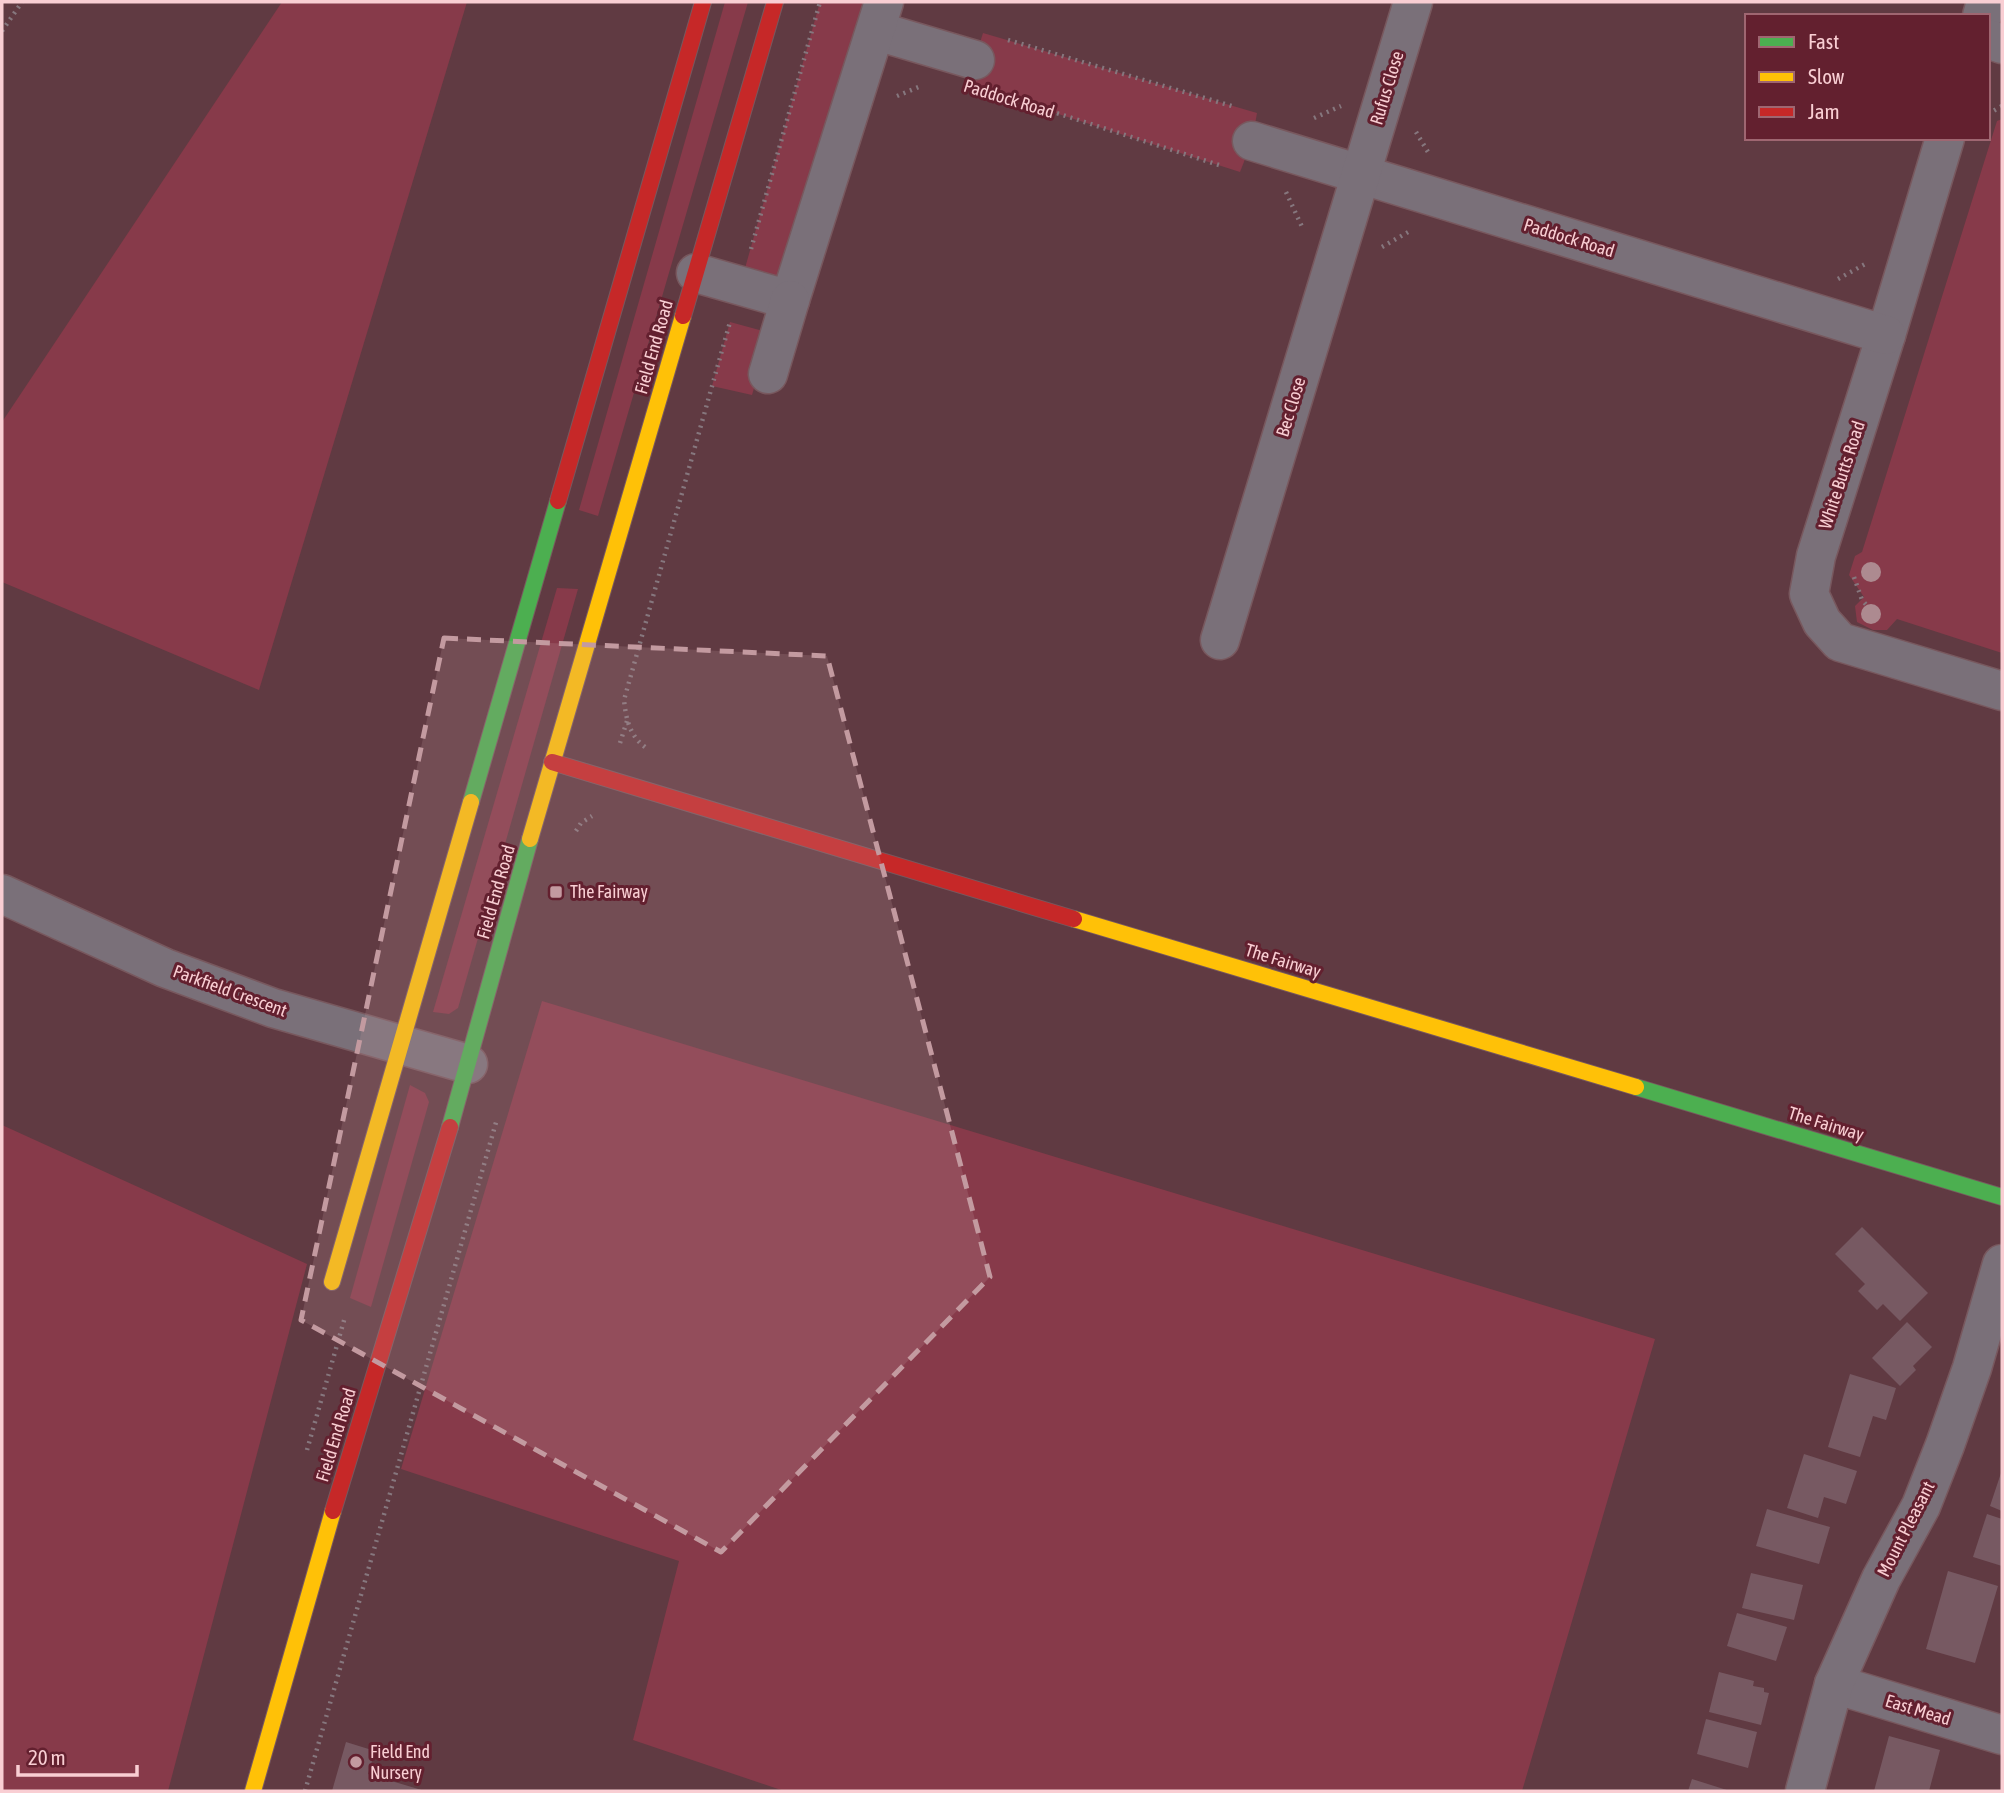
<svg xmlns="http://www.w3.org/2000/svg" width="2004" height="1793" font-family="'Asap Condensed',sans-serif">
	<rect width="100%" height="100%" fill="#603a42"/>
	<g fill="#873a4a">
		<path d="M282 2H467L259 690 2 582V422Z"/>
		<path d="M725 2H748L598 516 579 510Z"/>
		<path d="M820 2H884L790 300 740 286Z"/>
		<path d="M983 33 1257 113 1252 141 1240 172 967 85Z"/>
		<path d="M2002 119V653L1897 619 1887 630H1873L1857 622 1855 606 1864 597 1849 575 1855 556 1862 552 1997 121Z"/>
		<path d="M730 322 770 333 752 395 712 386Z"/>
		<path d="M557 588 578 589 458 1008 449 1014 433 1012Z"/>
		<path d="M542 1001 1655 1339 1522 1791H784L633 1740 679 1561 401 1469Z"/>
		<path d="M410 1085 425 1093 429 1102 371 1307 350 1298Z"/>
		<path d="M2 1125 307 1264 168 1791H2Z"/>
	</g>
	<g fill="#775962">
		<path d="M1862 1227 1928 1293 1900 1321 1883 1304 1877 1310 1858 1291 1865 1284 1835 1254Z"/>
		<path d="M1907 1322 1932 1347 1913 1366 1916 1370 1900 1386 1872 1358Z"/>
		<path d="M1850 1374 1896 1388 1886 1420 1873 1416 1860 1457 1828 1447Z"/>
		<path d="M1804 1454 1857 1471 1846 1504 1824 1497 1818 1518 1787 1508Z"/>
		<path d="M2002 1470V1511L1990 1506Z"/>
		<path d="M1767 1509 1830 1527 1819 1564 1756 1546Z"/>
		<path d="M1987 1514 2002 1519V1566L1973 1557Z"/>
		<path d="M1948 1571 1998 1586 1975 1663 1926 1649Z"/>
		<path d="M1751 1573 1803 1585 1794 1620 1742 1608Z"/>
		<path d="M1737 1613 1787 1627 1776 1661 1727 1646Z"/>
		<path d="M1719 1672 1754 1681 1753 1686 1764 1688V1692L1769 1693 1761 1725 1709 1712Z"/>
		<path d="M1706 1719 1757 1732 1748 1768 1697 1754Z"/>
		<path d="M1889 1736 1940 1750 1929 1791H1874Z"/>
		<path d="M346 1742 375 1751 368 1774 425 1791H332Z"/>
		<path d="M1692 1779 1730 1791H1688Z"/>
	</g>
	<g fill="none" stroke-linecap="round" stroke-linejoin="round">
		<defs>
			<g id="street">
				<path d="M1982 16 1986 2"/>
				<path d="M877 31 975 60"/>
				<path d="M1988 39 2002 44"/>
				<path d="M1945 138 1886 335 1816 556 1809 594 1822 622 1840 642 2002 691"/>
				<path d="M1252 141 1886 335"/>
				<path d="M696 273 790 300 884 2"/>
				<path d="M768 374 790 300"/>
				<path d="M1220 640 1413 2"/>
				<path d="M2 894 165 968 273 1008 468 1064"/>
				<path d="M1834 1684 2002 1735"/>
				<path d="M1805 1791 1834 1684 1881 1579 1921 1506 1945 1445 1972 1368 2002 1264"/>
			</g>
			<g id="fast">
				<path d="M471 802 558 501"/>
				<path d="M1636 1087 2002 1197"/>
				<path d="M450 1127 530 839"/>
			</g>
			<g id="slow">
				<path d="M530 839 683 316"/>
				<path d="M1074 919 1636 1087"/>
				<path d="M332 1282 471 802"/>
				<path d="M253 1791 333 1511"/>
			</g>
			<g id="jam">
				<path d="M683 316 775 2"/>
				<path d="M558 501 703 2"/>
				<path d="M552 762 1074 919"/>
				<path d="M333 1511 450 1127"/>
			</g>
		</defs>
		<use href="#street" stroke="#78585e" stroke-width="41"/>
		<use href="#fast" stroke="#78585e" stroke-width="18"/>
		<use href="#slow" stroke="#78585e" stroke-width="18"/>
		<use href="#jam" stroke="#78585e" stroke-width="18"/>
		<g stroke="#86777e" stroke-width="4.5" stroke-dasharray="2 5" stroke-linecap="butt">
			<path d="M2 31 22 2"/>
			<path d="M1008 40 1235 107"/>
			<path d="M997 94 1222 166"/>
			<path d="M897 96 921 86"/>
			<path d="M1988 114 2002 106"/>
			<path d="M1314 118 1341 106"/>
			<path d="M1416 132 1428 152"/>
			<path d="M1286 192 1303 229"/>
			<path d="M1382 247 1410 231"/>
			<path d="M751 249 820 2"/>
			<path d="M1838 279 1867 263"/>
			<path d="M1854 577 1862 600 1870 609"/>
			<path d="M620 743 627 721"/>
			<path d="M645 747C629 735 626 718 624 700L730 322"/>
			<path d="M576 831 581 823 592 816"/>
			<path d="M307 1450 345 1317"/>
			<path d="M305 1791 497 1119"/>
		</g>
		<use href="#street" stroke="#7a7079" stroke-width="38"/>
		<use href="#fast" stroke="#4caf50" stroke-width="16"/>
		<use href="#slow" stroke="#ffc107" stroke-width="16"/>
		<use href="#jam" stroke="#c62828" stroke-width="16"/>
	</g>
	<g fill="#ad8a90">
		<circle cx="1871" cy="572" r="10"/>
		<circle cx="1871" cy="614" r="10"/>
	</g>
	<path fill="#c39aa0" fill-opacity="0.2" stroke="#c39aa0" stroke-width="5" stroke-dasharray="14 9" stroke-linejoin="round" d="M444 638 827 656 990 1277 721 1552 301 1320Z"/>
	<g fill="#c39aa0" stroke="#63202f" stroke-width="2.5">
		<rect x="549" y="885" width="14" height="14" rx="3.5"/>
		<circle cx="356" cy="1762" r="7"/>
	</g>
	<g text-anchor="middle" stroke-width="6" stroke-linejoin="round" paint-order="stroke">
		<g font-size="18" fill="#f9ced3" stroke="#63202f">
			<text transform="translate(1387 88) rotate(-73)" y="6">Rufus Close</text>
			<text transform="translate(1009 99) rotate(17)" y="6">Paddock Road</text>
			<text transform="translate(1569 238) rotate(17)" y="6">Paddock Road</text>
			<text transform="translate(654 347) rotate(-74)" y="6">Field End Road</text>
			<text transform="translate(1291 407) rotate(-73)" y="6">Bec Close</text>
			<text transform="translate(1842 475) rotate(-72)" y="6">White Butts Road</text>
			<text transform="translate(496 892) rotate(-74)" y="6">Field End Road</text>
			<text transform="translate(1283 961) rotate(17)" y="6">The Fairway</text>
			<text transform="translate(230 991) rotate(20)" y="6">Parkfield Crescent</text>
			<text transform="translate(1826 1124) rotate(17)" y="6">The Fairway</text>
			<text transform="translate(336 1435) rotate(-73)" y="6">Field End Road</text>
			<text transform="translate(1906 1529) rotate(-63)" y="6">Mount Pleasant</text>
			<text transform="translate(1918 1710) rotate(17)" y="6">East Mead</text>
		</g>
		<g font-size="18" fill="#f9ced3" stroke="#63202f" text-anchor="start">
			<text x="570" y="898">The Fairway</text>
			<text x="370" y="1758">Field End<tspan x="370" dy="21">Nursery</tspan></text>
		</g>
	</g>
	<rect width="2004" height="1793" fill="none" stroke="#f9ced3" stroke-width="7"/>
	<rect x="1745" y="14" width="245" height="126" fill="#63202f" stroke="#9f6671" stroke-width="2"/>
	<rect x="1759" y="37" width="35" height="10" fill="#4caf50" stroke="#9f6671" stroke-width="2"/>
	<text x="1808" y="49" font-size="21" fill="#f9ced3">Fast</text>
	<rect x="1759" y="72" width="35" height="10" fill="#ffc107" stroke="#9f6671" stroke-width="2"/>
	<text x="1808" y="84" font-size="21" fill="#f9ced3">Slow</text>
	<rect x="1759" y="107" width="35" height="10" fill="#c62828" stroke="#9f6671" stroke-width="2"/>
	<text x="1808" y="119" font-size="21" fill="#f9ced3">Jam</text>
	<path d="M18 1765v10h119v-10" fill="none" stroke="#f9ced3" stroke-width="3.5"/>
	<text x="28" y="1765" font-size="21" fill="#f9ced3" stroke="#63202f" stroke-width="5" paint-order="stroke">20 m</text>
</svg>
